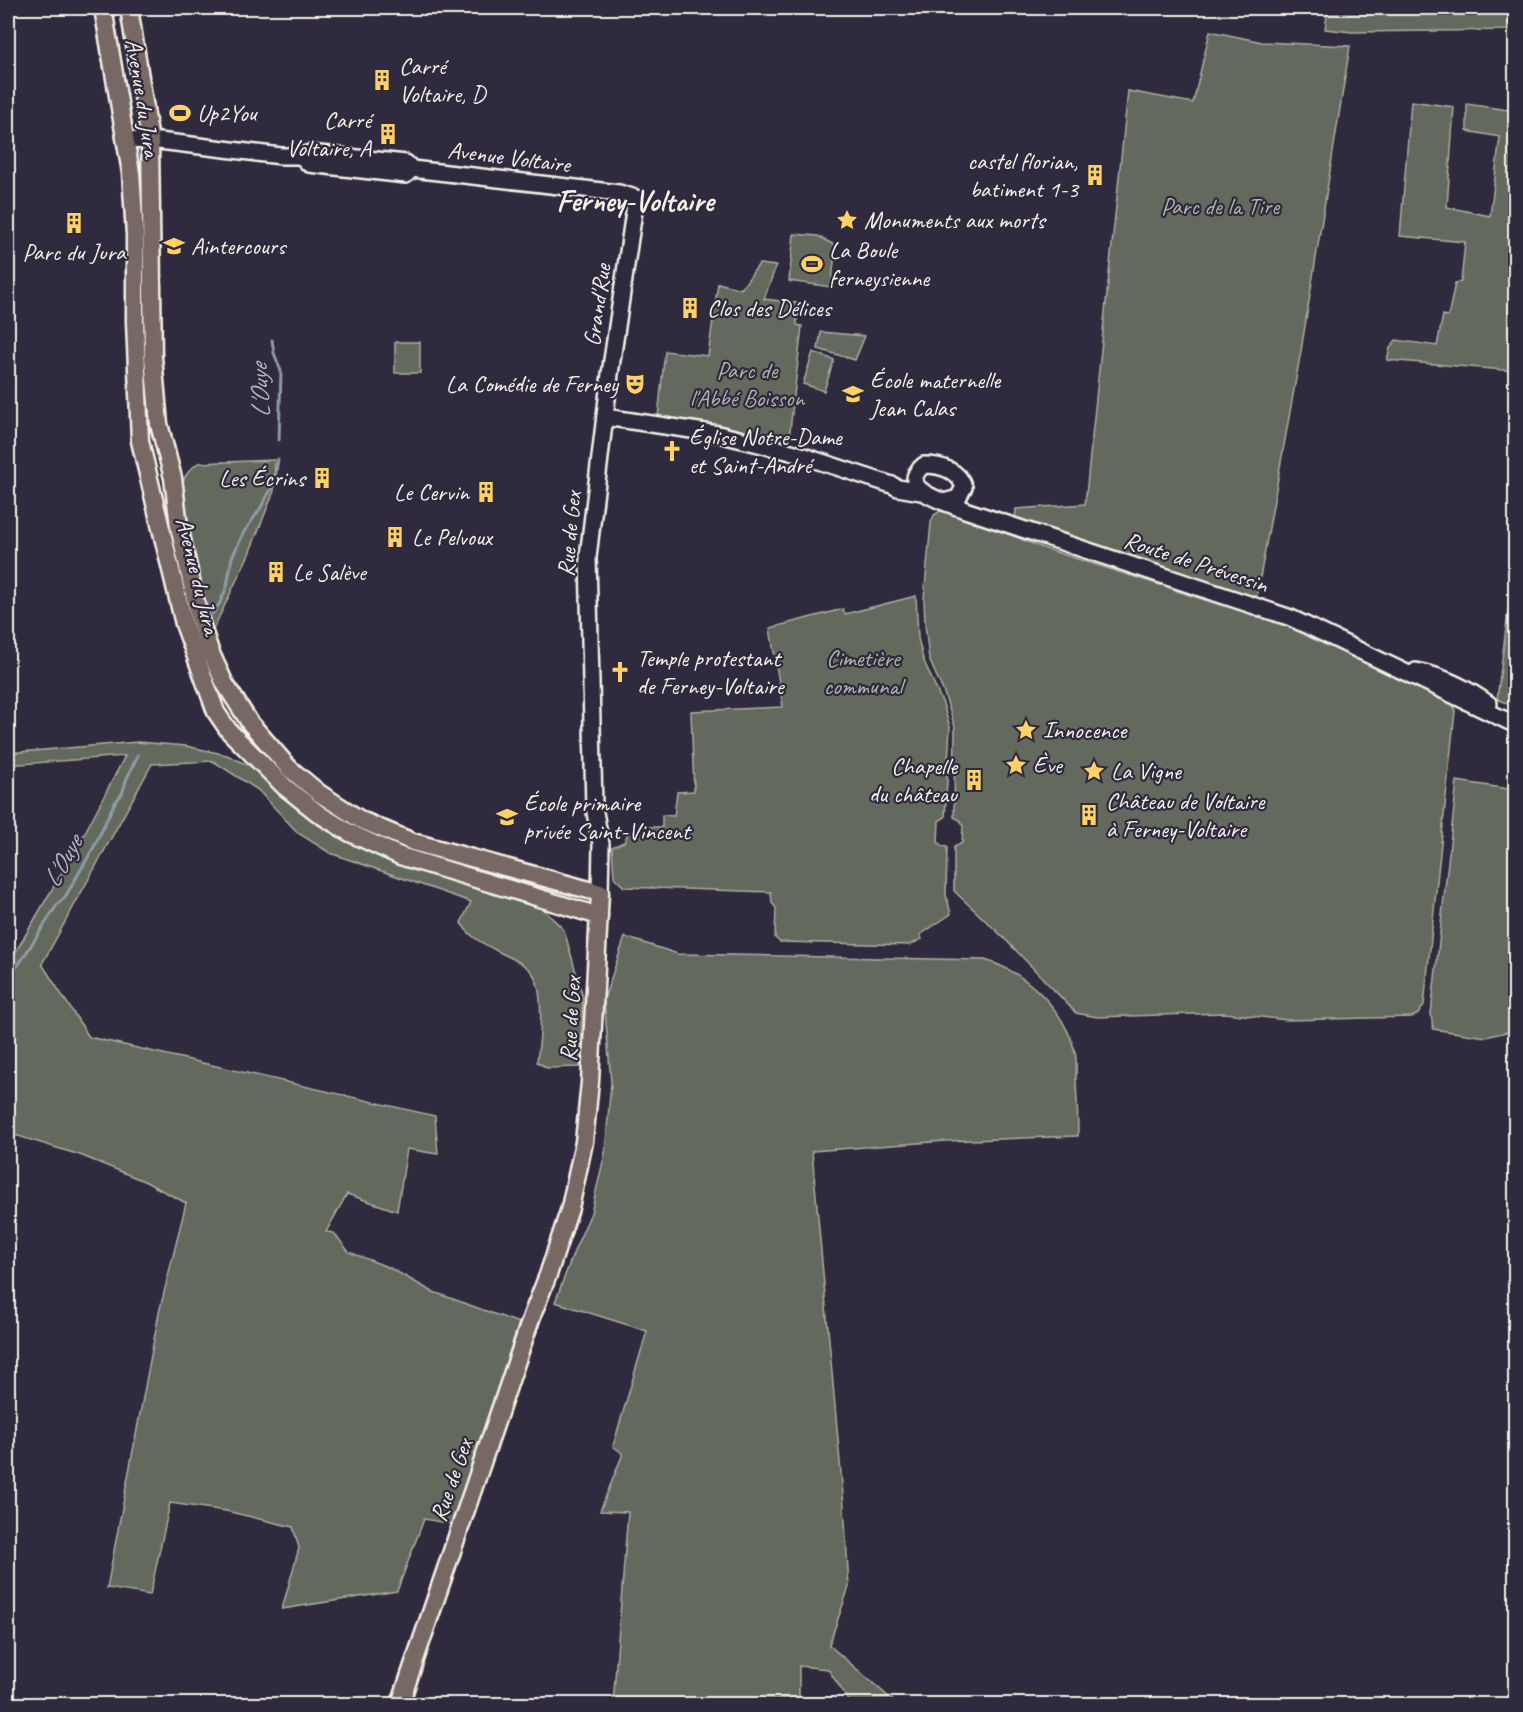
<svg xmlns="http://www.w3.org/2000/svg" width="1523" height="1712" font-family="Caveat,sans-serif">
	<rect width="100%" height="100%" fill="#2f2a3d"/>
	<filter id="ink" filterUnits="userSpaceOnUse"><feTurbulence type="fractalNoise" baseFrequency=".0167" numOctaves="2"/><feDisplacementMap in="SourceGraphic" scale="12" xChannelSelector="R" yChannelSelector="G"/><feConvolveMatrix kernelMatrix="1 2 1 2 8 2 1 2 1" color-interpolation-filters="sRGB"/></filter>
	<g filter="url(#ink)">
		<g fill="#636a5d" stroke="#acaea2" stroke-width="1.5">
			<path d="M1328 8H1515V30L1352 32 1325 29Z"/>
			<path d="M1210 31 1262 42 1350 46 1301 351 1256 600 1015 520 1016 509 1085 504 1128 91 1193 103Z"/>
			<path d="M1411 101 1454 107 1447 207 1490 216 1500 137 1467 131V104L1515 111V371L1387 360 1390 348 1396 340 1437 346 1443 315 1448 317 1455 283 1461 282 1465 242 1400 236Z"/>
			<path d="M794 234 818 236 836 246 831 287 789 281Z"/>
			<path d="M759 264 776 266 764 299 797 303V325L802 326 789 439 786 443 727 428 658 417 665 351 708 356 718 283 741 289Z"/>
			<path d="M821 332 865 336 855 360 818 349Z"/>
			<rect x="395" y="342" width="25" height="31"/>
			<path d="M813 352 834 360 824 391 803 384Z"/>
			<path d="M275 460 274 491 249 554 212 632 202 615 179 491C183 479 187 471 198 463Z"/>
			<path d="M942 510 951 511 1043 548 1160 585H1166L1174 590 1223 606 1231 607 1278 623H1284L1453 702 1455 711 1424 1005 1418 1014 1412 1017 1287 1020 1224 1013 1097 1017 1076 1013 1003 937 954 891V847L962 843 963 826 960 820 954 817 955 727 944 693 929 659 925 624 924 598 931 523 934 515Z"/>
			<path d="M916 596 918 638 923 659 943 704 950 727 945 817 939 821 938 842 942 846 947 847 946 895 951 914 920 935 922 939 910 945 780 942 775 938 776 908 772 903 771 892 624 887 614 877 612 847 624 842 629 831H642L643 827H662V815L674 816 677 792 694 791 691 711 783 707 770 628 843 609 845 614Z"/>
			<path d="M1509 604 1515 605V707L1497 699Z"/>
			<path d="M138 742 186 746 227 755 256 769 294 805 331 829 542 908 564 930 583 997 580 1067 547 1068 537 1062C540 1041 545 992 533 974 525 963 509 957 497 951 481 942 472 939 461 923L471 902 330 853 298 833 258 790 213 761 152 764 42 964 89 1037 435 1116 438 1154 407 1149 397 1211 347 1194 326 1232 334 1233 349 1252 390 1268 431 1291 519 1323 452 1524 424 1519 397 1591 282 1609 299 1548 293 1527 226 1511 170 1503 150 1595 107 1588 159 1313 186 1203 144 1181 80 1155 8 1133V965L82 838 125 756 8 765V753Z"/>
			<path d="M1457 781 1509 789 1515 816V1030L1486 1037 1433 1029 1431 1014Z"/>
			<path d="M625 937 678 954 985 960C1026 972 1065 1010 1075 1052 1077 1061 1076 1071 1076 1080 1077 1099 1078 1117 1078 1136L946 1141 812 1151 844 1506 849 1587 829 1645 897 1704H851L828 1669 799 1666V1698L720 1704H613L628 1512 600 1511 622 1456V1453L613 1446 647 1331 555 1302 575 1249 591 1213 605 1153 611 1082 604 999Z"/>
		</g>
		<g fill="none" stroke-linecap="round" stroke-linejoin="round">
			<g stroke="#8f9ca4" stroke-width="3">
				<path d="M272 340 274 353 281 371 279 440"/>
				<path d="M212 614 220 603 227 586 232 557 244 532 260 509 274 484 278 459"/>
				<path d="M8 978 21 961 57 905 65 897 94 847 114 804 122 794 127 778 138 755"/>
			</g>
			<defs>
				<g id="secondary">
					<path d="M125 140 159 141 281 156H301L310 153 406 163 412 169 619 193 636 198 610 374 588 557 594 807 601 844 600 893"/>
					<path d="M301 156 309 164 406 175 412 169"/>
					<path d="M605 417 718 434 791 452 892 485 898 488 921 492"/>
					<path d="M944 502 958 498 964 487C958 470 941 465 924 465 893 490 949 503 965 510L1291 618 1516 725"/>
					<path d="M1416 671C1443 676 1467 688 1489 704"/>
				</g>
				<g id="primary">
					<path d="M103 8 131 173 135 235V322L140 441 184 624 216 712 229 731 285 787 319 814 350 833 400 856 599 916"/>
					<path d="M129 8 150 140 153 357 159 424 173 478 179 526 199 617 210 651 225 684 250 723 289 768 319 793 361 820 413 842 600 893 590 1082 584 1142 570 1208 548 1275 533 1313 400 1704"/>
				</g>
			</defs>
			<use href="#secondary" stroke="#f4f1e8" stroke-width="20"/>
			<use href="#primary" stroke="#f4f1e8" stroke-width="21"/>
			<use href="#secondary" stroke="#2f2a3d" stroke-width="15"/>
			<use href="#primary" stroke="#776864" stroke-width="16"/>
		</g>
	</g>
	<defs>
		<symbol id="building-bare" viewBox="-9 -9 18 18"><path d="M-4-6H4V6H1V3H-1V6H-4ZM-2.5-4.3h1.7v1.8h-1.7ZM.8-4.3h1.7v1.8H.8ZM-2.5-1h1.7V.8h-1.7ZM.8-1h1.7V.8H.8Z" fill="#ffd166" stroke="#2f2a3d" stroke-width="2.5" paint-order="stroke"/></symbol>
		<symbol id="stadium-bare" viewBox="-9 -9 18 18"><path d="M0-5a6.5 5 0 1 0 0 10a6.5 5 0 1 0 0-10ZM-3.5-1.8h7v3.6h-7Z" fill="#ffd166" stroke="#2f2a3d" stroke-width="2.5" paint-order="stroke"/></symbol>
		<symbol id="sight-bare" viewBox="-9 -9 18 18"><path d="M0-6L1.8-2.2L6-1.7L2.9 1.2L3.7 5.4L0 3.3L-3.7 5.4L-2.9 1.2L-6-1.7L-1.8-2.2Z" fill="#ffd166" stroke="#2f2a3d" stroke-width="2.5" paint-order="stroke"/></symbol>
		<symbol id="university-bare" viewBox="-9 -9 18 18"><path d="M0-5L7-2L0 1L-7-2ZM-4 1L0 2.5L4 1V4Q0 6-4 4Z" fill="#ffd166" stroke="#2f2a3d" stroke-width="2.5" paint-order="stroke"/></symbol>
		<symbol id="theatre-bare" viewBox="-9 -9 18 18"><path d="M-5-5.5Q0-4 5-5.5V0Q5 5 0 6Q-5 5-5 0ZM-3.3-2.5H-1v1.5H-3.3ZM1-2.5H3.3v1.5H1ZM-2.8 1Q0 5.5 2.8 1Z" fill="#ffd166" stroke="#2f2a3d" stroke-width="2.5" paint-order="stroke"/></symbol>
		<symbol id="school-bare" viewBox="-9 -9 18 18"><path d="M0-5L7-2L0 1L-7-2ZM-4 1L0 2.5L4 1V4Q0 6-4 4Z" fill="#ffd166" stroke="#2f2a3d" stroke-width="2.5" paint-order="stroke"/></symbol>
		<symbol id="church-bare" viewBox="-9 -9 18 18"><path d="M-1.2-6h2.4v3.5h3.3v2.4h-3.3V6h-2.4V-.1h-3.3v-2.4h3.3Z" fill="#ffd166" stroke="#2f2a3d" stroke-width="2.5" paint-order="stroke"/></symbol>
	</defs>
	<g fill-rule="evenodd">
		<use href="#building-bare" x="367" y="65" width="30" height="30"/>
		<use href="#stadium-bare" x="165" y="98" width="30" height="30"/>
		<use href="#building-bare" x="373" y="119" width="30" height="30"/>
		<use href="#building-bare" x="1080" y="160" width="30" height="30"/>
		<use href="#sight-bare" x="832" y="205" width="30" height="30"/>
		<use href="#building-bare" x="59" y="208" width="30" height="30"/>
		<use href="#university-bare" x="159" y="231" width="30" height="30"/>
		<use href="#stadium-bare" x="797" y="249" width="30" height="30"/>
		<use href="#building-bare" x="675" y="293" width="30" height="30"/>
		<use href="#theatre-bare" x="620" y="369" width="30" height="30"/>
		<use href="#school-bare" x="838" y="379" width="30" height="30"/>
		<use href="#church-bare" x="657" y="436" width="30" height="30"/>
		<use href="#building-bare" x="307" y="463" width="30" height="30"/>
		<use href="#building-bare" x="471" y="477" width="30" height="30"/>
		<use href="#building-bare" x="380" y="522" width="30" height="30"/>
		<use href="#building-bare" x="261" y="557" width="30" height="30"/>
		<use href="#church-bare" x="605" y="657" width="30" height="30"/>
		<use href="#sight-bare" x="1011" y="715" width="30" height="30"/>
		<use href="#sight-bare" x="1001" y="750" width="30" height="30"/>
		<use href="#sight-bare" x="1079" y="756" width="30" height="30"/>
		<use href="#building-bare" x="959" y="765" width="30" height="30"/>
		<use href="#building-bare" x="1074" y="800" width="30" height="30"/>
		<use href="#school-bare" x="492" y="802" width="30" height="30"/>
	</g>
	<g text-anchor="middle" stroke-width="4.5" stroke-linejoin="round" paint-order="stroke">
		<g font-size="24" fill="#f4f1e8" stroke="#2f2a3d" text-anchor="start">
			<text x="399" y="74">Carré<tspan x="399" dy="28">Voltaire, D</tspan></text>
			<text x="197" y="121">Up2You</text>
			<text x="371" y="128" text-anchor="end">Carré<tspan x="371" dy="28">Voltaire, A</tspan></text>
			<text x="1078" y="169" text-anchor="end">castel florian,<tspan x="1078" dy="28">batiment 1-3</tspan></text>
			<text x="864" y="228">Monuments aux morts</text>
			<text x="191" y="254">Aintercours</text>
			<text x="829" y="258">La Boule<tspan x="829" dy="28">ferneysienne</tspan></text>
			<text x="74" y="260" text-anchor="middle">Parc du Jura</text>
			<text x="707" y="316">Clos des Délices</text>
			<text x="870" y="388">École maternelle<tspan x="870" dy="28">Jean Calas</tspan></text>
			<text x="618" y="392" text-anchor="end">La Comédie de Ferney</text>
			<text x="689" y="445">Église Notre-Dame<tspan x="689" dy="28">et Saint-André</tspan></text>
			<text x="305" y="486" text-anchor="end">Les Écrins</text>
			<text x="469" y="500" text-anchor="end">Le Cervin</text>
			<text x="412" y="545">Le Pelvoux</text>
			<text x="293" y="580">Le Salève</text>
			<text x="637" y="666">Temple protestant<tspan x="637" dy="28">de Ferney-Voltaire</tspan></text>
			<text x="1043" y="738">Innocence</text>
			<text x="1033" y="773">Ève</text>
			<text x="957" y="774" text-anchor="end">Chapelle<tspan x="957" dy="28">du château</tspan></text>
			<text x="1111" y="779">La Vigne</text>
			<text x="1106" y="809">Château de Voltaire<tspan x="1106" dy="28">à Ferney-Voltaire</tspan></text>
			<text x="524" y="811">École primaire<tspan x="524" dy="28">privée Saint-Vincent</tspan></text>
		</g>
		<g font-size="24" fill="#f4f1e8" stroke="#2f2a3d">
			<text transform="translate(143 98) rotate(81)" y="8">Avenue du Jura</text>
			<text transform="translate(509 157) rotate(7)" y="8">Avenue Voltaire</text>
			<text transform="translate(597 305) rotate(-82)" y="8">Grand'Rue</text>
			<text transform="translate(569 534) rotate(-85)" y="8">Rue de Gex</text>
			<text transform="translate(1196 562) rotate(18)" y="8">Route de Prévessin</text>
			<text transform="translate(198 576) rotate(76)" y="8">Avenue du Jura</text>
			<text transform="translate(570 1019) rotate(-87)" y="8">Rue de Gex</text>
			<text transform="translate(451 1480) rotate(-71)" y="8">Rue de Gex</text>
		</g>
		<g font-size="24" fill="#b3b4a9" stroke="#2f2a3d">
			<text x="1220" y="214">Parc de la Tire</text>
			<text x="747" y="378">Parc de<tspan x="747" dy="28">l'Abbé Boisson</tspan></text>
			<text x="863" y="666">Cimetière<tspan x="863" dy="28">communal</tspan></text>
		</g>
		<g font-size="26" font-style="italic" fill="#b1b9ba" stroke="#2f2a3d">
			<text transform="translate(259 391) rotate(-93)" y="9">L'Ouye</text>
			<text transform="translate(62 861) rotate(-61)" y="9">L'Ouye</text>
		</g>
		<g font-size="30" font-weight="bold" fill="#f4f1e8" stroke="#2f2a3d">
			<text x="635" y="211">Ferney-Voltaire</text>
		</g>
	</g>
	<rect width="1523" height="1712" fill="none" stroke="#2f2a3d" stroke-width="30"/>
	<rect x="15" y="15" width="1493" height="1682" fill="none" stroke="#f4f1e8" stroke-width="2" filter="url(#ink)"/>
</svg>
